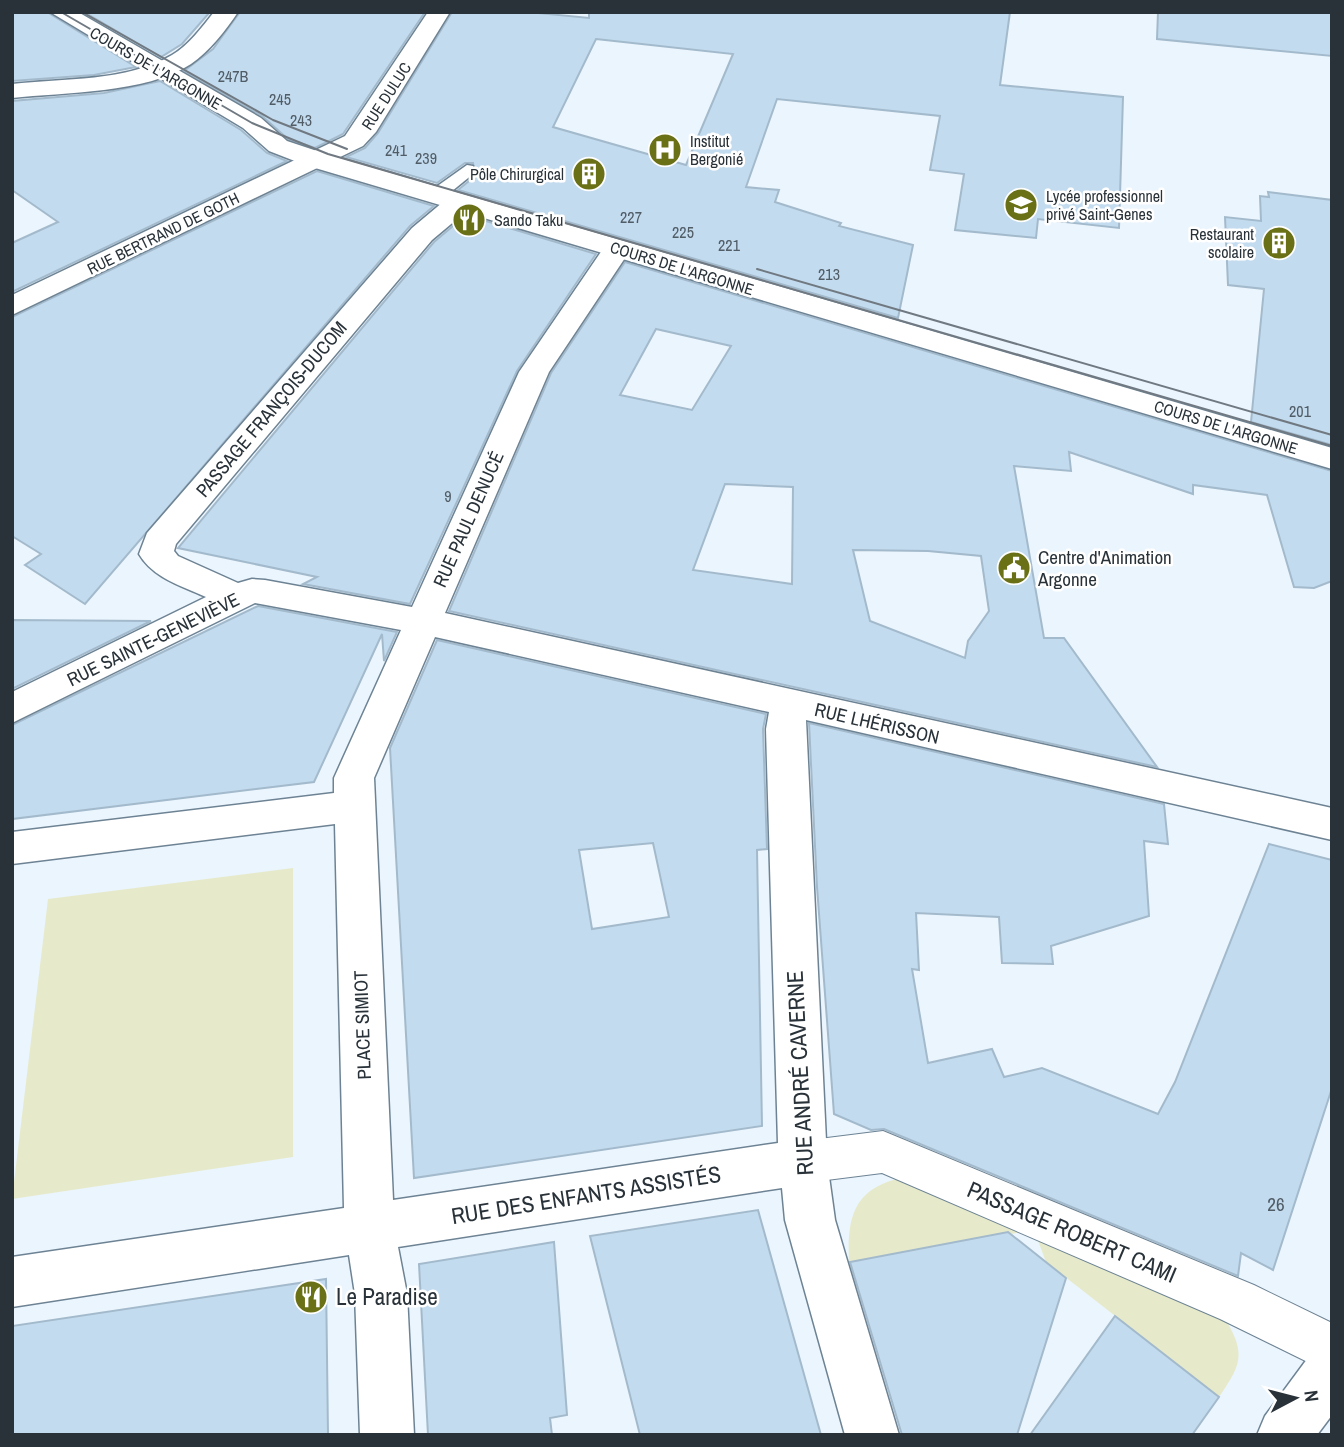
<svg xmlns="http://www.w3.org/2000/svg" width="1344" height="1447" font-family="'Archivo Narrow',sans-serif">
	<rect width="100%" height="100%" fill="#ebf5fd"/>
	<g fill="#e6eacb">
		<path d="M293 868V1157L12 1199 48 899Z"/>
		<path d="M902 1178 1034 1230 1227 1322C1247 1356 1239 1367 1219 1397L1046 1262 1034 1230 849 1262C847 1218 853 1188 902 1178Z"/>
	</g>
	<g fill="#c3dbee" stroke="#a3bacc" stroke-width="2" fill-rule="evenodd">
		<path d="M12 12H47L136 67 94 75 12 81Z"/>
		<path d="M84 12H210L182 44 161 57Z"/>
		<path d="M240 12H425L343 134 315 148 288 139 262 116 184 71 213 49Z"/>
		<path d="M452 12H528L589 18V12H1010L1000 85 1123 97 1119 228 1038 219 1036 238 955 230 964 174 930 170 940 116 777 99 746 187 779 190 775 202 841 223 839 226 913 245 898 318 458 190 475 176 473 163H465L437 183 346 157 365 148 378 133ZM596 39 733 54 686 165 553 127Z"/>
		<path d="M1158 12H1332V56L1157 39Z"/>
		<path d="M160 81 241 130 267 153 287 161 12 292V243L58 222 12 190V101L104 93Z"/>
		<path d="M317 171 434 206 410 226 85 604 25 565 41 554 12 536V317Z"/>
		<path d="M1268 192 1332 200V445L1251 422 1264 289 1228 285 1225 217 1261 221 1260 196 1269 197Z"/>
		<path d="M466 215 596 254 517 371 410 604 303 584 317 577 178 548 434 242Z"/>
		<path d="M625 262 1332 471V581L1314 588 1294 587 1267 495 1193 485V494L1069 452 1071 471 1014 466 1044 638H1064L1157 767 449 611 551 373ZM656 329 731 346 692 410 620 395ZM725 484 793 487 792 584 693 570ZM853 550 928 551 981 556 989 611 968 641 965 658 870 621Z"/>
		<path d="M258 606 397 632 384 661 382 634 314 782 12 819V725Z"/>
		<path d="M12 620 150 621H151L12 689Z"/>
		<path d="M437 640 766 714 763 729 767 849 757 850 762 1126 414 1178 390 748ZM653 843 669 917 592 929 579 850Z"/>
		<path d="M809 723 1164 804 1168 844 1144 841 1149 916 1051 946 1053 964 1002 963 999 917 916 913 919 970 912 969 928 1063 992 1049 1004 1077 1042 1068 1158 1114 1175 1082 1269 844 1332 860V1088L1273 1270 1241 1253 1238 1276 884 1129 871 1130 834 1114 817 887Z"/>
		<path d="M758 1210 821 1435H640L590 1236Z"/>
		<path d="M1008 1232 1066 1278 1017 1435H902L850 1262Z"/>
		<path d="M554 1242 567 1415 550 1418 552 1435H428L419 1264Z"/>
		<path d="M326 1279 328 1435H12V1326Z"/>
		<path d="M1115 1316 1219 1397 1192 1435H1030Z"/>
	</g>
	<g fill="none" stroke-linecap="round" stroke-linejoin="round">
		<defs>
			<path id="service" d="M467 165 473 166V174L441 200H429L426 196 429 192Z"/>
			<path id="pedestrian" d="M883 1131 1254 1285 1332 1323V1374L1220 1319 882 1173 803 1183 787 1177 780 1162 787 1147 803 1141Z"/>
			<g id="minor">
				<path d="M214 12H238C226 30 209 52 191 64 145 94 65 92 12 98V84C63 78 127 82 172 55 189 45 202 27 214 12Z"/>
				<path d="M428 12H450L376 132 363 146 12 315V295L345 136Z"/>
				<path d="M459 195 469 197 472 203 469 209 432 240 176 544 174 551 178 556 238 583 252 579 265 580 412 607 519 372 607 243 617 241 627 243 631 249 549 372 445 613 1332 808V840L806 720 827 1162 835 1220 899 1435H845L785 1220 782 1188 398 1247 407 1294 414 1435H360L355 1294 349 1255 12 1307V1257L344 1208 335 824 12 864V832L334 793V778L401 630 255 603 12 723V692L206 597C182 586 153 578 139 554L147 533 412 228 449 197ZM435 637 769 712 766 729 778 1143 393 1200 374 778Z"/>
				<path d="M1332 1344V1415L1317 1435H1257L1265 1416 1313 1351Z"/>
			</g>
			<path id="tertiary" d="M50 12H78L261 118 287 141 323 153 1332 448V469L305 165 269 151 243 128Z"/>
		</defs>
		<use href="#service" stroke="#6d8394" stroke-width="3"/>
		<use href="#pedestrian" stroke="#6d8394" stroke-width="2"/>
		<use href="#minor" stroke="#6d8394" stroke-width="3"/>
		<use href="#tertiary" stroke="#6d8394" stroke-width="3"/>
		<use href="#service" fill="#fff" fill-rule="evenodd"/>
		<use href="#pedestrian" fill="#fff" fill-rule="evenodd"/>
		<use href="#minor" fill="#fff" fill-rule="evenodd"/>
		<use href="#tertiary" fill="#fff" fill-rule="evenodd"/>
		<g stroke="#707981" stroke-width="2">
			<path d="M61 12 252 123 328 154 1332 446"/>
			<path d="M82 12 273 120 347 149"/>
			<path d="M757 269 1332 435"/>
		</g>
	</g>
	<defs>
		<symbol id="hospital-disc" viewBox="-11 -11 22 22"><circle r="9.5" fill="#6a7016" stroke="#fff"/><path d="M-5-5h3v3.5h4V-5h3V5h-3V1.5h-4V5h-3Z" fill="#fff"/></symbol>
		<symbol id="building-disc" viewBox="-11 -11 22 22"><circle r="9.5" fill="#6a7016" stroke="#fff"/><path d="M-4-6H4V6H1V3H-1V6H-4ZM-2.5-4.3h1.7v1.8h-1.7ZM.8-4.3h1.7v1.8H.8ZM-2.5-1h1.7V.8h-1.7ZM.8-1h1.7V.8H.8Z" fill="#fff"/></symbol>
		<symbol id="school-disc" viewBox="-11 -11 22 22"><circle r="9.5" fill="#6a7016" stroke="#fff"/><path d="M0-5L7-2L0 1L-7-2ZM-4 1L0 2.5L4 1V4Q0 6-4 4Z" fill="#fff"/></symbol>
		<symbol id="restaurant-disc" viewBox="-11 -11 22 22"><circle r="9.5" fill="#6a7016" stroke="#fff"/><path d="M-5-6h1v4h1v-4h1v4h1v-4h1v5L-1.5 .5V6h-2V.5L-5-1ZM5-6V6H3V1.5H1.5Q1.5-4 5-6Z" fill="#fff"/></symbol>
		<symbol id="civic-disc" viewBox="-11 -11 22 22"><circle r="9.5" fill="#6a7016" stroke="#fff"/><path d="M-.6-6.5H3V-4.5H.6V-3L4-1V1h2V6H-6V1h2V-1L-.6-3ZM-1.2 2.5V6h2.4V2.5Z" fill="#fff"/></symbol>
	</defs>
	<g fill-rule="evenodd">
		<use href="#hospital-disc" x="646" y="131" width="38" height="38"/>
		<use href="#building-disc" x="570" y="155" width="38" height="38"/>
		<use href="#school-disc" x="1002" y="186" width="38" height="38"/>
		<use href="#restaurant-disc" x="450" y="201" width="38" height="38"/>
		<use href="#building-disc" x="1260" y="224" width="38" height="38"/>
		<use href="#civic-disc" x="995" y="549" width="38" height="38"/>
		<use href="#restaurant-disc" x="292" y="1278" width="38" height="38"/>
	</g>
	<g text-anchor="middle" stroke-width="5" stroke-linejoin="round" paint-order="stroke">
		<g font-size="16" fill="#293239" stroke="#fff">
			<text transform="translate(156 68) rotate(30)" y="6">COURS DE L'ARGONNE</text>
			<text transform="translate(386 96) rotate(-57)" y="6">RUE DULUC</text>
			<text transform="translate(163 233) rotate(-26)" y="6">RUE BERTRAND DE GOTH</text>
			<text transform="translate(682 268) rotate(17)" y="6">COURS DE L'ARGONNE</text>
			<text transform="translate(1226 427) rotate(17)" y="6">COURS DE L'ARGONNE</text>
		</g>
		<g font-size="16" fill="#505c66">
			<text x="233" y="82">247B</text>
			<text x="280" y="105">245</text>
			<text x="301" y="126">243</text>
			<text x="396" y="156">241</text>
			<text x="426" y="164">239</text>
			<text x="631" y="223">227</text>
			<text x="683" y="238">225</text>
			<text x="729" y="251">221</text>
			<text x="829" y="280">213</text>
			<text x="1300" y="417">201</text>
			<text x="448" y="502">9</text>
		</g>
		<g font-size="16" fill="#293239" stroke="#fff" text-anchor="start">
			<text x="690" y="147">Institut<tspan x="690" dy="18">Bergonié</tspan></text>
			<text x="564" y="180" text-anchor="end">Pôle Chirurgical</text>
			<text x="1046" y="202">Lycée professionnel<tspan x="1046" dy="18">privé Saint-Genes</tspan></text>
			<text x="494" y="226">Sando Taku</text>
			<text x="1254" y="240" text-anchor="end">Restaurant<tspan x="1254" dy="18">scolaire</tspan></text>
		</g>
		<g font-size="19" fill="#293239" stroke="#fff">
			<text transform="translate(271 409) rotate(-50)" y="7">PASSAGE FRANÇOIS-DUCOM</text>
			<text transform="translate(468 519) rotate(-66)" y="7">RUE PAUL DENUCÉ</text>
			<text transform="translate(153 639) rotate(-26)" y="7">RUE SAINTE-GENEVIÈVE</text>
			<text transform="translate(877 723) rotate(13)" y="7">RUE LHÉRISSON</text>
			<text transform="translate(362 1025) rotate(-92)" y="7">PLACE SIMIOT</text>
		</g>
		<g font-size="19" fill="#293239" stroke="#fff" text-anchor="start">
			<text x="1038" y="564">Centre d'Animation<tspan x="1038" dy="22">Argonne</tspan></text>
		</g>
		<g font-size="19" fill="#505c66">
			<text x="1276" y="1211">26</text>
		</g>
		<g font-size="23" fill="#293239" stroke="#fff">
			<text transform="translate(800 1073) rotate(-93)" y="8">RUE ANDRÉ CAVERNE</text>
			<text transform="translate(586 1195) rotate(-9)" y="8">RUE DES ENFANTS ASSISTÉS</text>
			<text transform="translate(1072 1232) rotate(23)" y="8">PASSAGE ROBERT CAMI</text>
		</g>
		<g font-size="23" fill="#293239" stroke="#fff" text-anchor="start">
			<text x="336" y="1305">Le Paradise</text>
		</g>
	</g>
	<rect width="1344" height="1447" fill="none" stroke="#293239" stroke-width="28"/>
	<g transform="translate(1295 1398) rotate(83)" stroke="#ffffff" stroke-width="5" paint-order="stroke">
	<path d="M0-5L12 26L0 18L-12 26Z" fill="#293239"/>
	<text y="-10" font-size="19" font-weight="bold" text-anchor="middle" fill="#293239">N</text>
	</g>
</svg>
